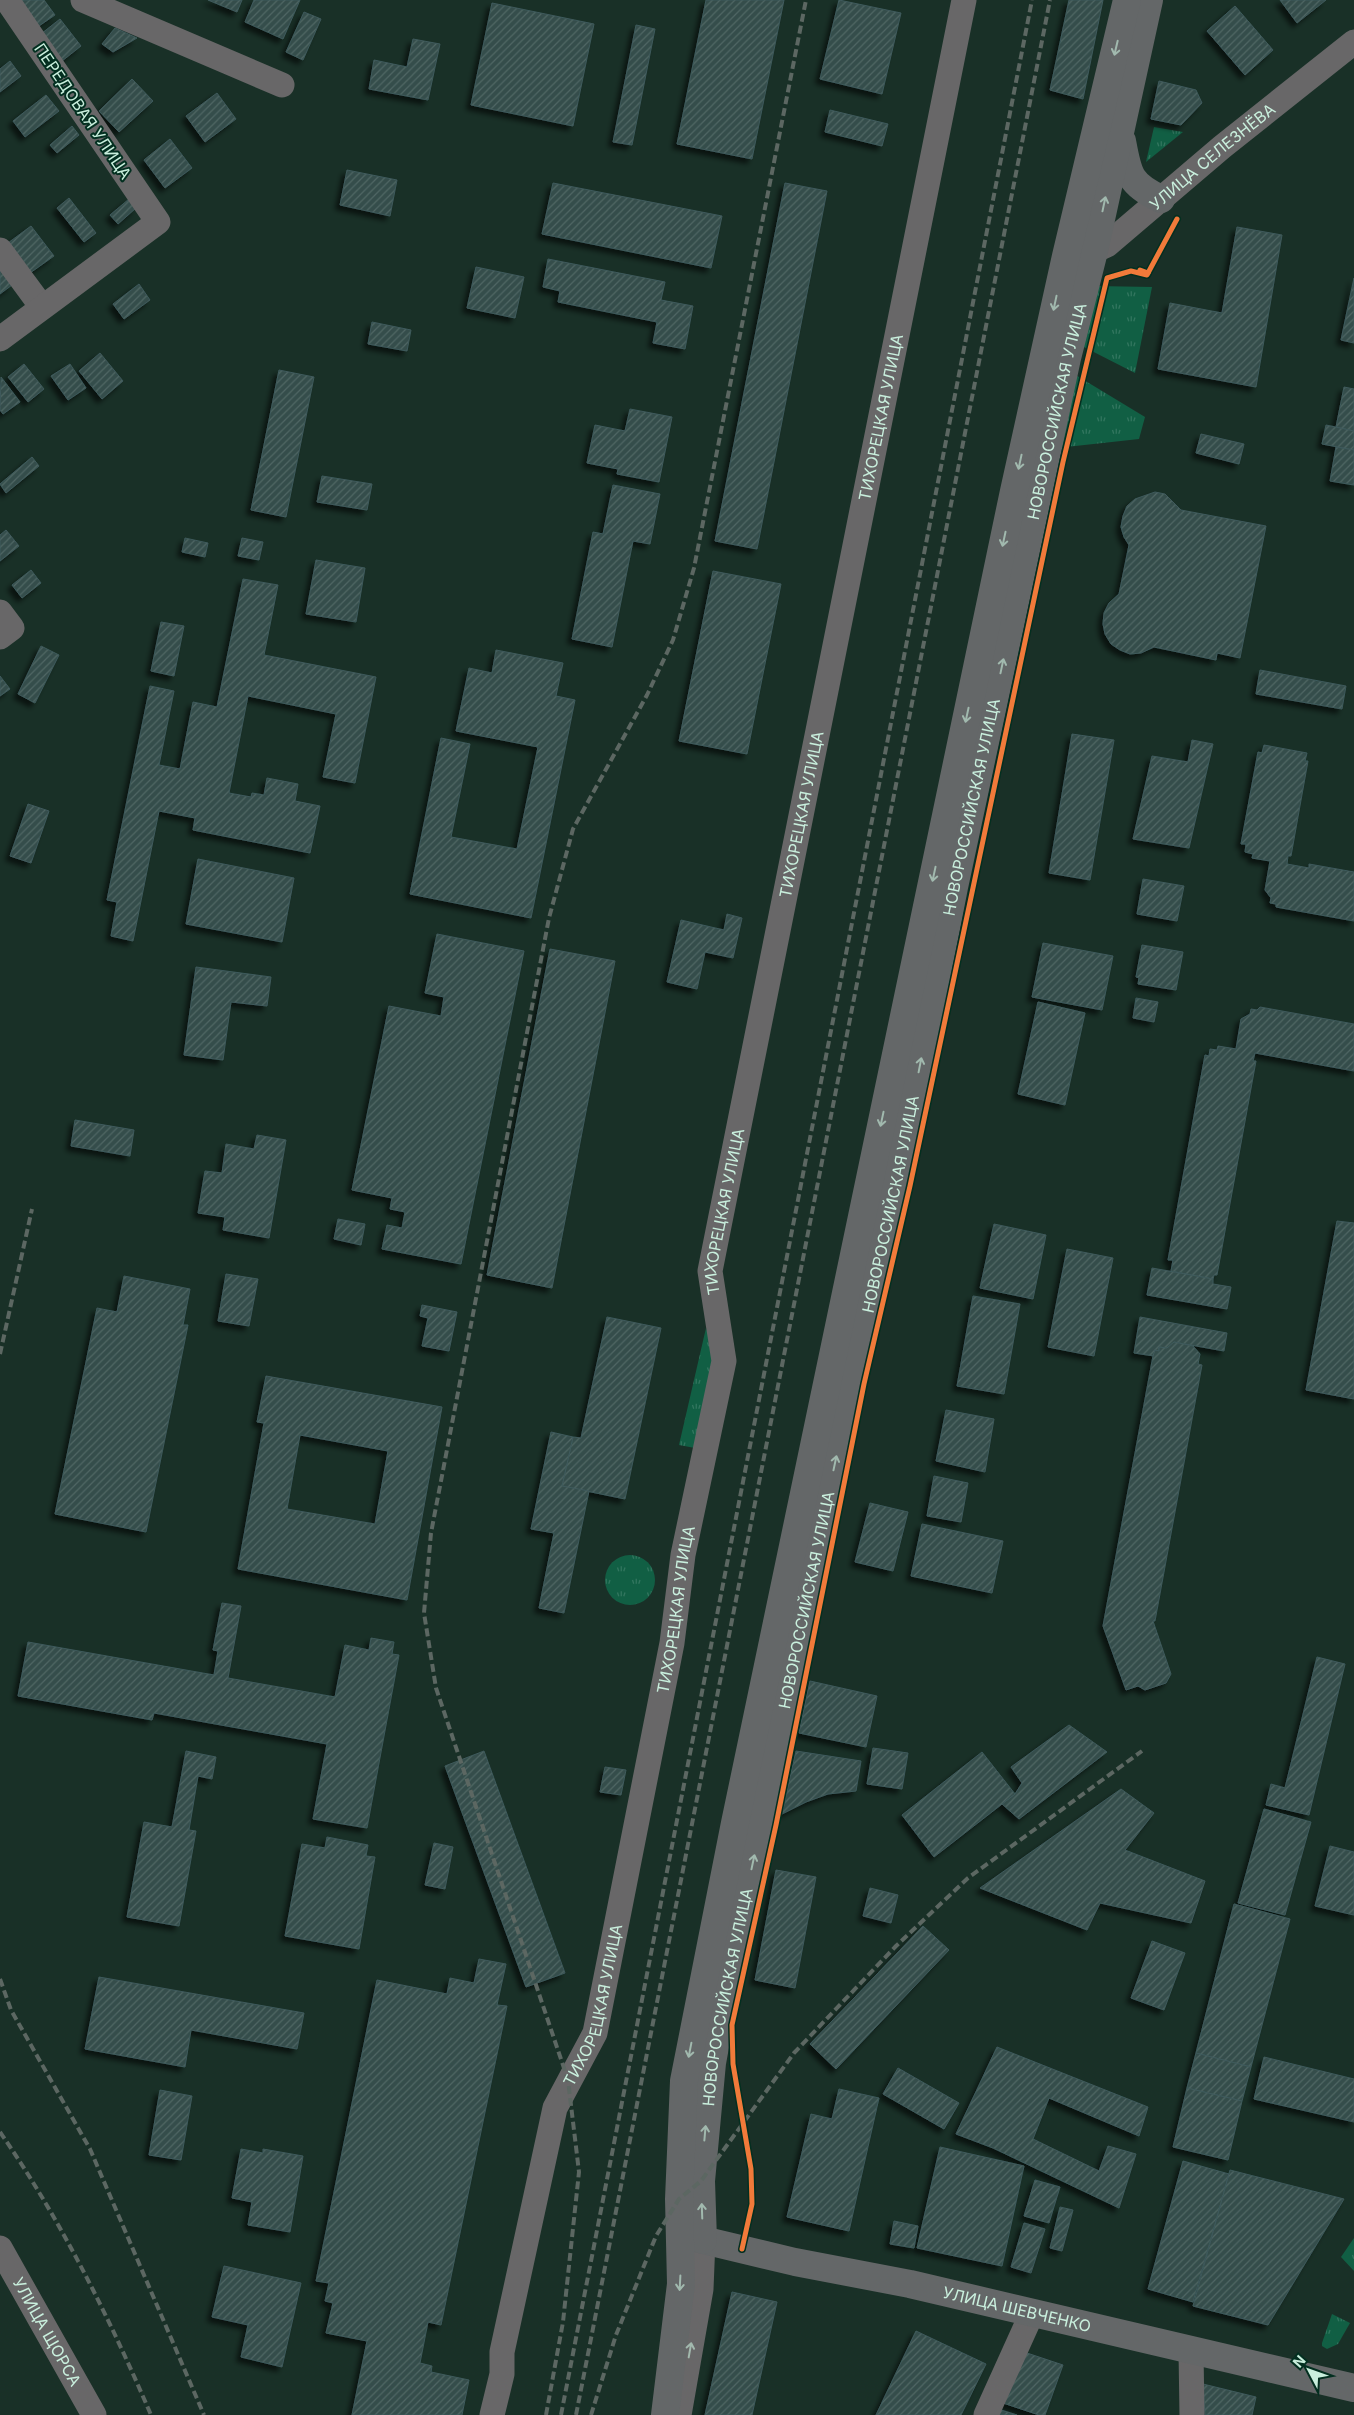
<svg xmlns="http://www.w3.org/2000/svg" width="1354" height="2415" font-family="Inter,sans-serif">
	<defs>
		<pattern id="grass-tufts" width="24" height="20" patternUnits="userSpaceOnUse" patternTransform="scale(1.25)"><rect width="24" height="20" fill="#115f44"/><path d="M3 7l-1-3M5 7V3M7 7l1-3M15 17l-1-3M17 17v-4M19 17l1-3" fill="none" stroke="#32765f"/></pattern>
		<pattern id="building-hatch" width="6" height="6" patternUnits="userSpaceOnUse" patternTransform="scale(1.25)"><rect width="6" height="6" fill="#344d4b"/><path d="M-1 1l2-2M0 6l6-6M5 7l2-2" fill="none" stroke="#506764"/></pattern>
		<filter id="shadow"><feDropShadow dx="-4.5" dy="4.5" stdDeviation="2.5" flood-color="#0009"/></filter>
	</defs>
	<rect width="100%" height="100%" fill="#193027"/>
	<g fill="url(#grass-tufts)">
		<path d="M1154 127 1183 132 1146 162Z"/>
		<path d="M1094 286 1152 287 1135 373 1080 345Z"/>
		<path d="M1074 374 1145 417 1139 439 1057 448Z"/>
		<path d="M706 1328 715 1354 695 1448 679 1445Z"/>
		<circle cx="630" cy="1580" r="25"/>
		<path d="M1354 2238V2271L1341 2257Z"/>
		<path d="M1332 2314 1350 2323 1338 2344 1327 2349 1322 2346V2343Z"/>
	</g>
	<g fill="url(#building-hatch)" stroke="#3f5a5c" fill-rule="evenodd" filter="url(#shadow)">
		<path d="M20 0H44L55 15 36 28Z"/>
		<path d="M208 0H242L237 12Z"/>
		<path d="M254 0H300L283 39 245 22Z"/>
		<path d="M706 0H784L752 159 677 144Z"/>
		<path d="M839 0 901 13 882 94 820 79Z"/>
		<path d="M1069 0H1103L1083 99 1050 90Z"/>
		<path d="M1280 0H1326L1297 23Z"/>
		<path d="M492 3 594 24 573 126 471 105Z"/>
		<path d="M1235 6 1273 50 1245 75 1207 31Z"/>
		<path d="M304 12 321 19 303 60 286 52Z"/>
		<path d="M60 19 81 46 62 61 41 34Z"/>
		<path d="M636 25 655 29 632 145 613 142Z"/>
		<path d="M115 28 137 38 113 52 102 44Z"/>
		<path d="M413 39 440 44 428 100 369 89 374 60 407 67Z"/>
		<path d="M10 61 21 76 0 92V69Z"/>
		<path d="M132 79 153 101 119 132 99 111Z"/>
		<path d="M1159 81 1196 90 1202 103 1181 125 1151 119Z"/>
		<path d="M217 93 236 119 205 142 186 116Z"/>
		<path d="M46 95 59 111 25 137 13 121Z"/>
		<path d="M830 110 888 124 882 146 825 132Z"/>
		<path d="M72 126 79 135 57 153 50 145Z"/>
		<path d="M170 139 192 168 165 188 144 160Z"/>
		<path d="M347 170 397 180 390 216 340 205Z"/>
		<path d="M553 183 722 216 711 268 542 234Z"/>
		<path d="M785 183 827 191 757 549 715 541Z"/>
		<path d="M69 198 96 233 84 242 57 208Z"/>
		<path d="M129 199 136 208 118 224 110 215Z"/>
		<path d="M31 226 54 256 30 273 8 243Z"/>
		<path d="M1237 227 1282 235 1256 387 1158 369 1170 303 1222 313Z"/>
		<path d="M548 259 665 282 661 300 693 306 685 349 653 343 657 322 558 302 560 291 543 287Z"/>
		<path d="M476 267 524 277 515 318 467 308Z"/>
		<path d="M0 269 12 285 0 294Z"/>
		<path d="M1354 278V343L1341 340Z"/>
		<path d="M139 284 150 300 124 319 113 304Z"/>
		<path d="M372 322 411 330 407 351 368 344Z"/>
		<path d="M100 353 123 381 102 399 79 371Z"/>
		<path d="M24 364 44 389 28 402 8 377Z"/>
		<path d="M70 364 86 388 68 400 51 376Z"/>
		<path d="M279 370 314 377 286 517 251 510Z"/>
		<path d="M1 377 20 402 3 414 0 410Z"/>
		<path d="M1344 387 1354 389V431L1336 427Z"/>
		<path d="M630 409 672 417 659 482 617 474 618 469 587 463 595 425 625 431Z"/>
		<path d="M1326 425 1354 431V450L1322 444Z"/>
		<path d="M1201 434 1244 444 1239 464 1196 453Z"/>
		<path d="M1336 447 1354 450V485L1330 481Z"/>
		<path d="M32 457 39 466 6 493 0 484Z"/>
		<path d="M322 476 372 484 367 510 317 502Z"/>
		<path d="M613 485 660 494 650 544 633 541 612 647 572 639 593 532 603 534Z"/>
		<path d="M1155 492 1165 494 1181 510 1266 526 1240 658 1217 653 1216 660 1154 647 1141 653 1130 654 1120 650 1111 644 1105 634 1103 624 1104 613 1109 603 1119 594 1129 545 1124 537 1121 527 1123 516 1127 506 1135 499Z"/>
		<path d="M6 530 19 546 0 561V535Z"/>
		<path d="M185 538 208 543 205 557 182 552Z"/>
		<path d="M242 538 263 542 259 560 238 556Z"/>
		<path d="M316 560 365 568 356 622 306 614Z"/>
		<path d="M31 570 41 583 22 598 12 585Z"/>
		<path d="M713 571 781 584 747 754 679 741Z"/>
		<path d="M243 579 278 585 264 655 376 677 355 783 323 777 336 714 248 696 229 793 251 797 252 793 264 795 267 778 298 784 295 801 320 806 310 853 193 830 195 818 159 811 133 941 111 936 117 902 107 900 150 686 174 691 159 765 180 769 193 702 217 707Z"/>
		<path d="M161 622 184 626 174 676 151 671Z"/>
		<path d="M41 646 59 655 35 703 18 694Z"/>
		<path d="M496 650 563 663 556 696 575 700 531 918 410 894 441 738 470 744 451 837 517 849 538 747 456 731 469 668 492 673Z"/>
		<path d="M1260 670 1346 686 1342 709 1256 694Z"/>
		<path d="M0 676 10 689 0 696Z"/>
		<path d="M1072 734 1114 740 1090 880 1049 873Z"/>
		<path d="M1192 740 1213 744 1189 848 1133 839 1152 756 1188 762Z"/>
		<path d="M1264 745 1307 753 1305 761H1308L1291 856H1288L1287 864 1309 868V864L1354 872V921L1276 907V904L1270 903 1271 898 1265 890 1270 861 1252 858 1253 854 1245 852 1246 844H1241L1258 752 1262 753Z"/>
		<path d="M28 804 49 811 31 863 10 856Z"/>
		<path d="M198 859 294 878 282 942 186 924Z"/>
		<path d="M1143 879 1184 886 1177 921 1137 914Z"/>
		<path d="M727 914 742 918 733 958 705 952 697 989 667 982 681 920 724 930Z"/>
		<path d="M437 934 524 951 461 1264 382 1249 387 1225 402 1228 405 1212 390 1209 392 1198 352 1190 389 1006 441 1016 444 997 425 993Z"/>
		<path d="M1043 943 1113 956 1102 1010 1032 997Z"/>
		<path d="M1142 945 1183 952 1176 990 1138 984 1139 978 1136 977Z"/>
		<path d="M550 949 615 961 552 1288 487 1275Z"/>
		<path d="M196 967 271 977 267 1006 231 1002 223 1060 184 1055Z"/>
		<path d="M1136 998 1158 1002 1154 1022 1133 1018Z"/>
		<path d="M1038 1002 1085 1013 1065 1105 1018 1094Z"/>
		<path d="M1260 1007 1354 1024V1071L1255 1053 1253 1061H1256L1217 1275H1214L1213 1279 1171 1271 1173 1260H1168L1205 1055 1209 1056 1210 1049 1217 1050 1218 1046 1236 1049 1241 1019 1250 1014 1251 1009 1257 1010Z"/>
		<path d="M75 1120 134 1130 130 1156 71 1146Z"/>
		<path d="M257 1135 286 1140 269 1238 223 1230 225 1217 198 1213 205 1171 222 1173 226 1144 254 1149Z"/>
		<path d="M338 1219 365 1224 361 1245 334 1239Z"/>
		<path d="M1337 1221 1354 1223V1399L1306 1390Z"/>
		<path d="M994 1224 1046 1235 1033 1299 980 1288Z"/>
		<path d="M1067 1249 1113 1258 1094 1356 1048 1347Z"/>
		<path d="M1152 1268 1213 1279V1284L1231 1287 1227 1309 1147 1295Z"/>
		<path d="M226 1274 258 1279 249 1326 218 1321Z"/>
		<path d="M124 1276 190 1289 183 1325H188L146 1532 55 1514 97 1308 117 1312Z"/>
		<path d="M973 1296 1020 1304 1004 1394 957 1386Z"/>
		<path d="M422 1305 457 1312 449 1351 422 1346 428 1318 420 1316Z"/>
		<path d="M607 1317 661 1328 625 1499 562 1486 573 1437 581 1438Z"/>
		<path d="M1140 1317 1227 1333 1224 1351 1174 1342 1167 1348 1159 1347V1351L1155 1350 1154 1356 1134 1353Z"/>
		<path d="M1174 1342 1193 1346 1200 1354 1198 1364 1202 1365 1155 1621H1153L1171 1674 1166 1683 1145 1690 1138 1686 1126 1690 1103 1626 1153 1356 1155 1350 1159 1351V1347L1167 1348Z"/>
		<path d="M266 1376 442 1407 407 1600 238 1569 264 1423 257 1422ZM300 1435 388 1451 375 1524 287 1509Z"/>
		<path d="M946 1410 994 1419 985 1472 936 1461Z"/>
		<path d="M551 1432 573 1437 562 1486 589 1491 564 1613 539 1608 554 1533 531 1529Z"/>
		<path d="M934 1476 968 1483 961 1522 927 1516Z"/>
		<path d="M870 1503 908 1512 893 1571 855 1562Z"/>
		<path d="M922 1524 1003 1541 992 1593 911 1576Z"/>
		<path d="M222 1603 241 1606 228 1678 335 1697 345 1645 369 1650 371 1638 394 1642 392 1654 399 1655 367 1828 313 1819 327 1744 154 1713 152 1720 18 1696 28 1642 214 1675 218 1651 213 1650Z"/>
		<path d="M1317 1657 1345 1664 1309 1815 1266 1805 1271 1784 1285 1788Z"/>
		<path d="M810 1681 877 1696 866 1747 799 1733Z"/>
		<path d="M1069 1725 1107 1752 1019 1819 1002 1804 1015 1794 1022 1783 1011 1767Z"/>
		<path d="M873 1748 908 1753 902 1789 867 1784Z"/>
		<path d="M186 1751 216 1757 212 1779 198 1776 189 1830 196 1831 179 1926 127 1917 144 1822 172 1827Z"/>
		<path d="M484 1751 565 1973 526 1987 445 1766Z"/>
		<path d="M796 1751 861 1761 856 1791 828 1794 806 1802 782 1814Z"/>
		<path d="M982 1752 1015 1794 934 1857 902 1815Z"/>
		<path d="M605 1767 626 1770 621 1795 600 1792Z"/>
		<path d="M1121 1789 1154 1813 1125 1850 1205 1881 1191 1923 1100 1903 1087 1930 980 1888Z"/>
		<path d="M1264 1809 1311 1822 1285 1915 1238 1903Z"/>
		<path d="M327 1837 368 1845 366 1856 375 1857 359 1949 285 1936 302 1844 325 1848Z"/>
		<path d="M434 1843 453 1847 445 1889 425 1885Z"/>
		<path d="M1330 1846 1354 1852V1915L1315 1906Z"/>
		<path d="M776 1870 816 1877 795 1988 755 1980Z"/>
		<path d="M870 1888 898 1895 891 1923 863 1916Z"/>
		<path d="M1234 1904 1290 1919 1251 2067 1196 2053Z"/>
		<path d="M923 1926 949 1950 836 2069 810 2044Z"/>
		<path d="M1152 1941 1185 1953 1164 2010 1131 1998Z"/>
		<path d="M479 1959 506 1964 497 2005 507 2006 441 2325 428 2322 420 2363 432 2366 431 2372 469 2380 462 2415H352L367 2341 326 2333 333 2303 325 2301 329 2283 316 2281 377 1980 447 1994 450 1978 474 1983Z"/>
		<path d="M99 1977 304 2013 297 2049 191 2030 185 2067 85 2049Z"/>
		<path d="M997 2047 1148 2107 1139 2136 1049 2098 1033 2139 1099 2171 1108 2146 1136 2154 1119 2208 993 2148 956 2134Z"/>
		<path d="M1196 2053 1251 2067 1242 2101 1187 2088Z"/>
		<path d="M1264 2057 1354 2079V2122L1254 2099Z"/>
		<path d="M898 2068 959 2103 944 2129 883 2094Z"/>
		<path d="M1187 2088 1242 2101 1228 2160 1173 2147Z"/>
		<path d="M839 2089 879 2098 849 2231 787 2217 811 2114 832 2119Z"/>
		<path d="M160 2090 192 2096 181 2160 149 2155Z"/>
		<path d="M940 2147 1024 2166 1002 2266 917 2248Z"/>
		<path d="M241 2149 263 2153V2149L303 2156 290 2232 248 2225 252 2202 232 2198Z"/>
		<path d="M1183 2161 1229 2174 1193 2302 1148 2289Z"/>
		<path d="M1230 2170 1344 2199 1268 2325 1193 2306Z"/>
		<path d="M1035 2180 1060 2187 1049 2223 1024 2216Z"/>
		<path d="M1060 2207 1073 2210 1062 2251 1050 2248Z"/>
		<path d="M894 2221 918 2226 914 2248 890 2244Z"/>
		<path d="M1024 2223 1045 2229 1031 2273 1011 2267Z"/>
		<path d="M224 2266 301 2283 282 2367 241 2357 248 2325 212 2317Z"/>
		<path d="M732 2292 777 2302 752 2415H705Z"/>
		<path d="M916 2331 986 2364 961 2415H876Z"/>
		<path d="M1021 2351 1063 2365 1045 2415H1039L1003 2403Z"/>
		<path d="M1203 2384 1256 2397 1252 2415H1205Z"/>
		<path d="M1001 2410 1017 2415H998Z"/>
	</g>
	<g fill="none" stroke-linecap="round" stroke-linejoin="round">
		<g stroke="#686768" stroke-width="25">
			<path d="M83 0 282 85"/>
			<path d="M0 250 42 307"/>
			<path id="s1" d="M1080 253 1094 251 1107 245 1222 147 1354 42"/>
			<path d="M0 339 158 222 7 0"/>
			<path d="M0 612 12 628 0 637"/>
			<path id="s2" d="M0 2248 94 2415"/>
			<path d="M1191 2351 1192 2415"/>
			<path id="s3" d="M492 2415 502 2374V2352L555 2108 595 2033 672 1643 683 1555 724 1361 710 1271 964 0"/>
			<path d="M679 2415 701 2289 703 2240"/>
			<path d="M986 2415 1032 2313"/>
		</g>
		<g stroke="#646768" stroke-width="28">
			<path d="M1122 141C1128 174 1129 184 1161 199"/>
			<path id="s4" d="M686 2236 795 2262 910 2284 1354 2388"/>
			<path id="s5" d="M703 2240 701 2181 712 2063 721 2013 841 1432 896 1182 954 887 1067 358 1094 251 1149 0"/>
			<path d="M665 2415 681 2284 679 2199 684 2081 735 1823 1014 491 1066 256 1127 0"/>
		</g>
		<g stroke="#5c6762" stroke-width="4" stroke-dasharray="8 4" stroke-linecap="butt">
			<path d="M0 1354 32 1209"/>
			<path d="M0 1979 11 2010 90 2149 204 2415"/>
			<path d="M0 2132C61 2220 109 2317 151 2415"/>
			<path d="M546 2415 563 2322 579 2172 568 2080 436 1688 424 1613 431 1533 549 918 573 829 647 695 673 640 694 568 806 0"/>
			<path d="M561 2415 1032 0"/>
			<path d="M576 2415 1050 0"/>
			<path d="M591 2415 616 2335 656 2236 679 2199 701 2181 794 2053 896 1946 968 1878 1142 1751"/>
		</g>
		<defs>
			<g id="cycleway">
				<path d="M1140 270 1148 273 1177 219"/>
				<path d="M742 2249 752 2204 751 2169 733 2064 732 2025 776 1825 864 1384 910 1186 1063 462 1107 278 1131 271 1147 275 1148 273"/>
			</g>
		</defs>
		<use href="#cycleway" stroke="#032f20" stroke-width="8"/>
		<use href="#cycleway" stroke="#f17a3a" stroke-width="5"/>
	</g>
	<defs><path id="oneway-shaft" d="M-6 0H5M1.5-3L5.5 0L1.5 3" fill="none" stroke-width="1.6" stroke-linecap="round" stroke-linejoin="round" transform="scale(1.25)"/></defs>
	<g stroke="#a1b9ae">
		<use href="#oneway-shaft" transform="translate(1116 48) rotate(103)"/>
		<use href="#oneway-shaft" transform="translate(1104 204) rotate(-78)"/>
		<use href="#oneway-shaft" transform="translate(1055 303) rotate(102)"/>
		<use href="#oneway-shaft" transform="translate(1020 462) rotate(102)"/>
		<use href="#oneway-shaft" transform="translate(1004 539) rotate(102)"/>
		<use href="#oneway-shaft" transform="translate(1002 666) rotate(-78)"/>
		<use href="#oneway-shaft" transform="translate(967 715) rotate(102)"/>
		<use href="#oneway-shaft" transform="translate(934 874) rotate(102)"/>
		<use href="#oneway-shaft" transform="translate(920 1065) rotate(-79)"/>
		<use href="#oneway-shaft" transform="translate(882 1119) rotate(102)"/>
		<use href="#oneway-shaft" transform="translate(835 1463) rotate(-78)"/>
		<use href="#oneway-shaft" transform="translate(753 1862) rotate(-78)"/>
		<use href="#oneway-shaft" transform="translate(690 2050) rotate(101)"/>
		<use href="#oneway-shaft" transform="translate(705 2133) rotate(-85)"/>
		<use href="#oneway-shaft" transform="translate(702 2211) rotate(-92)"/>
		<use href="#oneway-shaft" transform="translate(680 2283) rotate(93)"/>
	</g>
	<use stroke="#a2b9ae" href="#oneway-shaft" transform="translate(690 2350) rotate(-80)"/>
	<g text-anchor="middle" stroke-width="4" stroke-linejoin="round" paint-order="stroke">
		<g font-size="16" fill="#c9efdd" stroke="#032f20">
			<text transform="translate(83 111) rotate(56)" y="6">ПЕРЕДОВАЯ УЛИЦА</text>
			<text dy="6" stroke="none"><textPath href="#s1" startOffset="166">УЛИЦА СЕЛЕЗНЁВА</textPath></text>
			<text dy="6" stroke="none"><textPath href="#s5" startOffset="1865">НОВОРОССИЙСКАЯ УЛИЦА</textPath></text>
			<text dy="6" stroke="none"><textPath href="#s3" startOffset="2045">ТИХОРЕЦКАЯ УЛИЦА</textPath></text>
			<text dy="6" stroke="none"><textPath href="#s5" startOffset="1460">НОВОРОССИЙСКАЯ УЛИЦА</textPath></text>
			<text dy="6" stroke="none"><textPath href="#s3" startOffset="1640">ТИХОРЕЦКАЯ УЛИЦА</textPath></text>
			<text dy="6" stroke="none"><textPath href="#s5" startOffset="1055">НОВОРОССИЙСКАЯ УЛИЦА</textPath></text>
			<text dy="6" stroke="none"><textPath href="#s3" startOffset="1235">ТИХОРЕЦКАЯ УЛИЦА</textPath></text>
			<text dy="6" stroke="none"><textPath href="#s5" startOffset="650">НОВОРОССИЙСКАЯ УЛИЦА</textPath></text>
			<text dy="6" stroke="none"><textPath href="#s3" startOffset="830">ТИХОРЕЦКАЯ УЛИЦА</textPath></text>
			<text dy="6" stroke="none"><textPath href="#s5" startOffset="245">НОВОРОССИЙСКАЯ УЛИЦА</textPath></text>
			<text dy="6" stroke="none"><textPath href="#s3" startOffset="425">ТИХОРЕЦКАЯ УЛИЦА</textPath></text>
			<text dy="6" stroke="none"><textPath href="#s4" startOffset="339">УЛИЦА ШЕВЧЕНКО</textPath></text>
			<text dy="6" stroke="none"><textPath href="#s2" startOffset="96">УЛИЦА ЩОРСА</textPath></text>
		</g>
	</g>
	<g transform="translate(1309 2370) rotate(311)" stroke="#032f20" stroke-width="4" paint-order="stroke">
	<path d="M0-4L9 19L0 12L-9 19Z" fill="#c9efdd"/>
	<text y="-8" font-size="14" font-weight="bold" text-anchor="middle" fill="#c9efdd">N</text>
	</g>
</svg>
